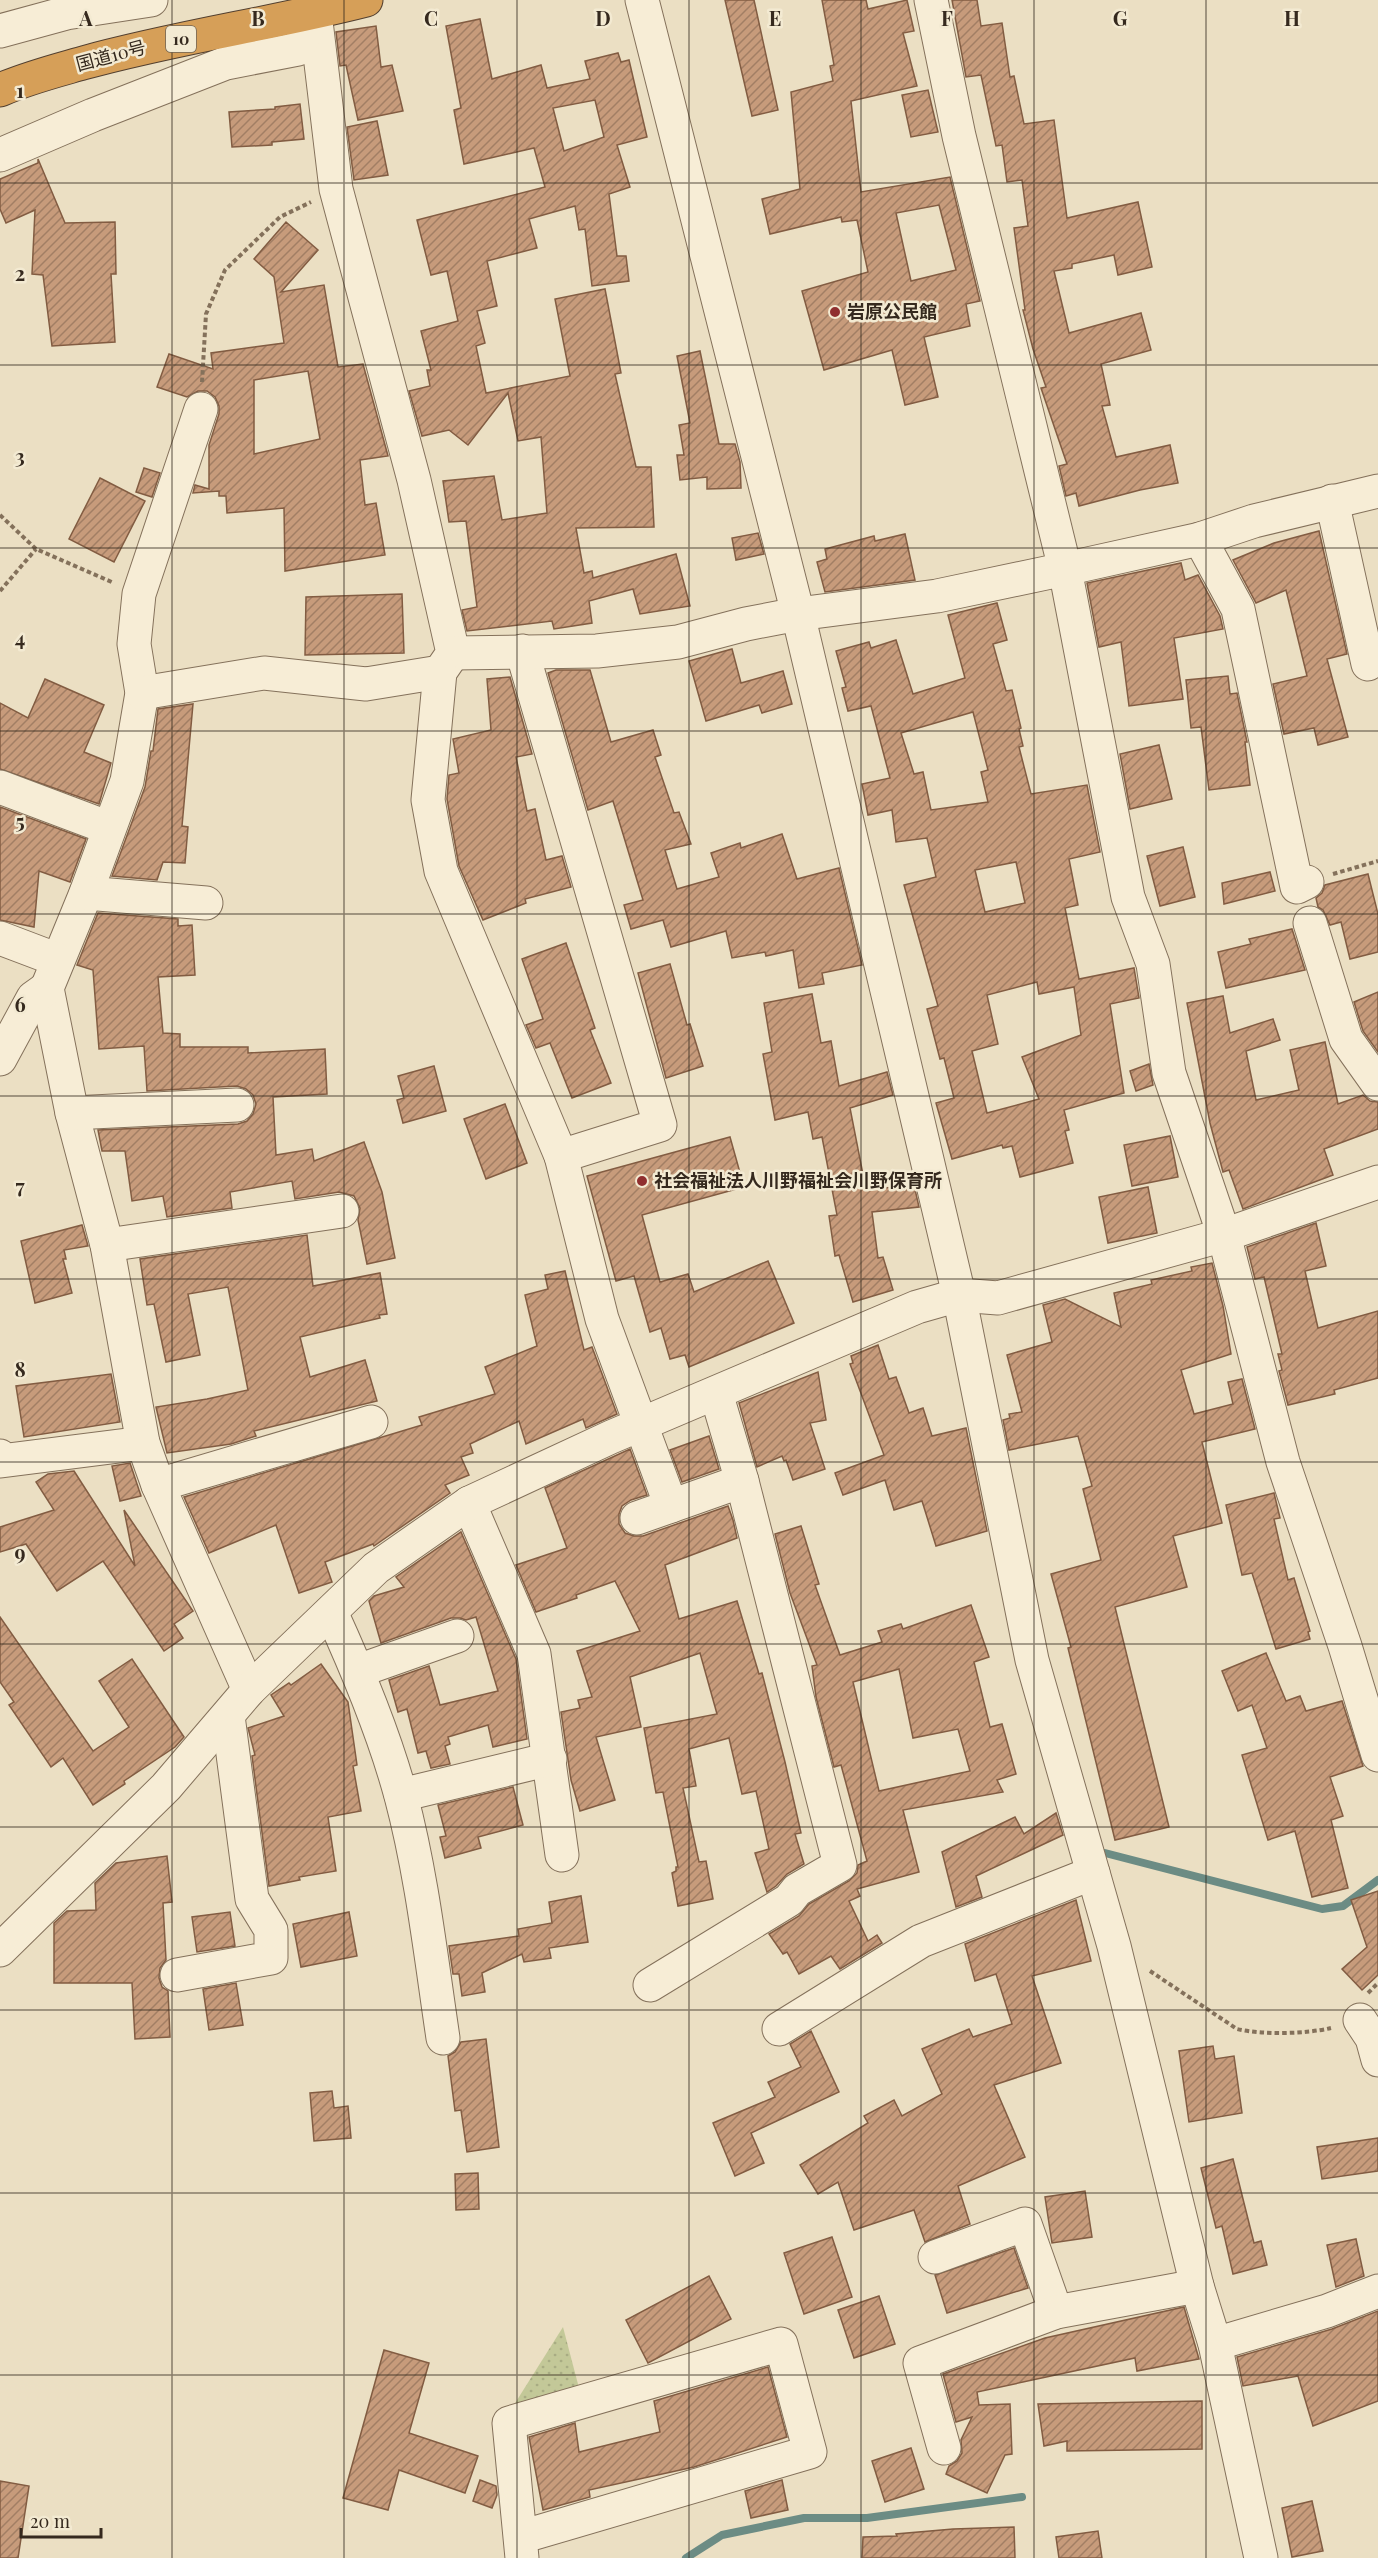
<svg xmlns="http://www.w3.org/2000/svg" width="1378" height="2558" font-family="'Playfair Display','Noto Sans JP',serif">
	<defs>
		<pattern id="grass-dots" width="8" height="8" patternUnits="userSpaceOnUse" patternTransform="scale(1.5)"><rect width="8" height="8" fill="#c3c898"/><path d="M2 2h.1M6 6h.1" fill="none" stroke="#a8ac83" stroke-width="1.8" stroke-linecap="round"/></pattern>
		<pattern id="building-hatch" width="6" height="6" patternUnits="userSpaceOnUse" patternTransform="scale(1.5)"><rect width="6" height="6" fill="#c79b7b"/><path d="M-1 1l2-2M0 6l6-6M5 7l2-2" fill="none" stroke="#a27e64"/></pattern>
	</defs>
	<rect width="100%" height="100%" fill="#ebdfc3"/>
	<path fill="url(#grass-dots)" d="M563 2327 579 2388 512 2408Z"/>
	<g fill="none" stroke-linecap="round" stroke-linejoin="round">
		<g stroke="#6c8c84" stroke-width="8">
			<path d="M1105 1853 1322 1909 1343 1906 1378 1880"/>
			<path d="M686 2558 722 2535 804 2518H867L1022 2497"/>
		</g>
	</g>
	<g fill="url(#building-hatch)" stroke="#825c42" stroke-width="1.5" fill-rule="evenodd">
		<path d="M725 0H754L778 110 752 116Z"/>
		<path d="M822 0H866L868 9 907 0 914 31 903 33 917 86 851 101 861 192 950 177 980 301 966 304 970 326 924 337 938 397 905 405 892 350 824 370 802 291 868 272 857 220 842 222 841 217 770 234 762 199 800 189 791 92 833 81 830 66 834 65ZM939 205 956 270 911 281 896 213Z"/>
		<path d="M952 0H977L981 26 1002 23 1010 77 1014 76 1024 124 1054 120 1067 218 1138 202 1152 267 1118 275 1114 255 1072 264V268L1054 271 1069 333 1141 313 1151 350 1101 364 1110 405 1102 406 1116 457 1170 445 1178 483 1140 490 1079 506 1076 493 1066 496 1059 466 1067 464 1041 388 1046 387 1033 349 1023 310H1025L1014 228 1028 226 1022 180 1007 182 1002 145 996 146 981 75 966 77Z"/>
		<path d="M480 19 492 79 541 65 547 88 590 79 585 61 618 53 621 62 629 60 647 137 617 145 630 187 609 194 617 256H626L629 281 592 286 585 229 579 230 575 206 529 219 537 248 487 261 497 306 477 311 485 343 476 346 486 393 570 376 555 299 605 289 621 373 615 374 636 467H651L654 527 576 528 584 573 592 571 593 578 676 554 690 606 640 614 633 589 589 601 592 623 554 629 552 621 467 631 462 610 477 607 466 521 449 522 443 481 494 476 502 520 547 513 541 437 518 441 508 393 468 445 449 430 422 436 409 391 430 386 427 370H431L421 331 458 321 447 271 431 275 417 220 545 187 534 148 464 164 454 110 461 108 446 26ZM595 100 604 137 564 151 553 108Z"/>
		<path d="M376 26 381 67 392 65 403 111 358 120 346 65 340 66 336 32Z"/>
		<path d="M928 90 938 132 911 137 902 95Z"/>
		<path d="M300 104 304 139 272 142V145L232 147 229 112 275 109V107Z"/>
		<path d="M377 121 388 175 354 180 347 127Z"/>
		<path d="M38 159 65 223 115 222 116 274H111L115 342 52 346 43 275 32 274 35 210 6 223 0 209V179L38 163Z"/>
		<path d="M286 222 318 250 281 292 324 285 338 367 363 364 388 456 360 460 365 505 376 503 385 555 285 571 284 508 227 513 226 496H219V491L193 493 195 485 209 489V445L219 414V406L215 397 207 391H198L187 397 157 387 169 354 213 369 211 353 284 343 274 277 254 259ZM308 371 320 439 254 454V380Z"/>
		<path d="M700 351 719 444H735L740 462 741 488 707 489V477L680 480 677 455H684L679 425 690 423 677 356Z"/>
		<path d="M144 468 160 473 152 497 136 492Z"/>
		<path d="M100 478 145 501 114 562 69 539Z"/>
		<path d="M1319 531 1347 654 1327 659 1348 737 1318 745 1314 728 1284 734 1273 684 1307 676 1286 590 1256 603 1233 560 1274 543Z"/>
		<path d="M758 533 764 554 736 560 732 538Z"/>
		<path d="M905 534 915 580 825 592 817 562 827 559 825 549 874 536 875 541Z"/>
		<path d="M1181 563 1185 580 1198 575 1220 616 1223 629 1174 638 1183 699 1129 706 1121 642 1099 647 1087 583Z"/>
		<path d="M402 594 404 653 305 655 306 597Z"/>
		<path d="M997 603 1007 640 993 644 1006 691 1012 690 1021 728 1019 729 1023 746 1019 747 1031 794 1087 785 1100 852 1069 859 1078 905 1065 908 1079 979 1134 968 1139 998 1110 1004 1124 1093 1064 1110 1069 1130 1065 1131 1073 1163 1020 1177 1012 1146 1003 1148 1002 1145 952 1159 936 1103 954 1098 944 1058 940 1059 927 1009 938 1006 904 885 936 877 927 838 896 842 892 810 868 815 862 784 890 778 871 706 848 711 842 688 846 687 836 651 869 642 871 648 896 640 913 694 965 678 948 615ZM973 712 988 770 981 772 988 802 931 810 923 772 914 774 901 733ZM1016 862 1025 903 985 912 975 870ZM1037 982 1039 994 1074 987 1081 1035 1022 1057 1039 1099 987 1113 972 1051 998 1044 987 995Z"/>
		<path d="M732 649 741 683 783 671 792 704 762 713 759 705 706 721 689 661Z"/>
		<path d="M556 670H590L611 742 653 730 661 755 655 757 674 813 679 812 691 844 665 850 677 889 719 877 711 853 740 843 741 848 782 834 797 879 839 868 862 965 822 973 824 984 799 988 793 950 766 956 765 952 732 958 726 931 671 947 663 920 631 929 624 905 643 900 613 801 588 810 548 673Z"/>
		<path d="M1228 676 1230 694 1237 693 1247 742H1245L1250 785 1209 790 1201 727 1191 728 1186 680Z"/>
		<path d="M510 677 532 754 516 757 527 811 535 809 546 860 562 856 571 887 525 899 526 903 483 920 459 866 447 799 449 775 459 773 453 739 491 730 487 679Z"/>
		<path d="M45 679 104 705 84 752 111 763 99 804 0 769V703L28 718Z"/>
		<path d="M193 704 182 826 188 827 185 863 163 862 157 880 112 876 145 787 151 751H153L158 709Z"/>
		<path d="M1159 745 1172 799 1130 809 1120 754Z"/>
		<path d="M0 807 86 839 70 882 39 871 34 927 0 920Z"/>
		<path d="M1183 847 1195 897 1160 906 1147 856Z"/>
		<path d="M1270 872 1275 891 1224 904 1222 883Z"/>
		<path d="M1368 874 1378 914V952L1350 959 1341 922 1330 925 1323 910 1318 907 1316 898 1322 893 1325 885Z"/>
		<path d="M98 913 178 919V926L192 925 195 975 158 977 163 1033 180 1034V1047H248V1053L325 1049 327 1094 273 1097 276 1155 312 1149 314 1161 364 1142 382 1192 395 1258 367 1264 358 1220 360 1208 354 1196 339 1192 295 1199 292 1181 230 1192 232 1208 167 1217 163 1196 132 1201 125 1151H102L98 1130 238 1124 247 1121 253 1114 256 1104 253 1095 246 1089 237 1086 147 1091 144 1046 99 1049 93 970 77 965Z"/>
		<path d="M1292 929 1305 970 1226 988 1218 952 1251 944 1249 939Z"/>
		<path d="M566 943 595 1028 590 1030 611 1083 572 1098 550 1043 536 1048 526 1025 543 1019 522 959Z"/>
		<path d="M670 964 687 1025 690 1024 703 1066 666 1078 638 973Z"/>
		<path d="M1378 992V1052L1363 1031 1354 1002Z"/>
		<path d="M812 994 821 1043 831 1041 839 1086 887 1072 893 1095 850 1108 866 1190 914 1185 919 1207 872 1212 878 1258 883 1257 893 1290 853 1302 839 1255 835 1256 829 1216 837 1215 822 1137 813 1139 808 1112 775 1120 763 1054 772 1052 764 1003Z"/>
		<path d="M1223 996 1230 1033 1273 1019 1280 1040 1246 1051 1256 1100 1299 1090 1290 1050 1325 1042 1338 1104 1363 1095 1370 1101 1378 1102V1129L1324 1149 1333 1175 1243 1209 1229 1170 1223 1172 1210 1123 1187 1003Z"/>
		<path d="M1149 1064 1153 1085 1136 1091 1130 1071Z"/>
		<path d="M434 1066 446 1111 403 1123 397 1100 404 1098 398 1076Z"/>
		<path d="M505 1104 527 1163 486 1179 464 1119Z"/>
		<path d="M1170 1136 1178 1177 1132 1186 1124 1145Z"/>
		<path d="M730 1137 744 1187 642 1215 660 1282 688 1274 694 1292 768 1261 794 1323 689 1367 685 1355 670 1359 661 1328 650 1332 634 1276 616 1281 587 1176Z"/>
		<path d="M1148 1187 1157 1233 1108 1243 1099 1197Z"/>
		<path d="M1316 1223 1326 1266 1305 1271 1318 1328 1378 1311V1378L1334 1390 1335 1394 1288 1405 1279 1371 1282 1370 1278 1354H1282L1264 1277 1255 1279 1247 1247Z"/>
		<path d="M82 1225 88 1246 64 1250 66 1259H63L72 1293 35 1303 21 1241Z"/>
		<path d="M307 1235 313 1286 380 1273 387 1314 379 1315 380 1318 300 1337 310 1377 365 1360 377 1401 254 1431 256 1436 231 1444 167 1453 156 1407 207 1399 248 1390 228 1287 188 1294 200 1355 166 1362 154 1304 147 1305 140 1259Z"/>
		<path d="M1212 1263 1223 1306 1231 1354 1181 1370 1194 1414 1233 1404 1228 1382 1242 1379 1255 1429 1202 1442 1222 1523 1173 1536 1187 1587 1115 1607 1169 1827 1115 1840 1068 1648 1071 1647 1051 1574 1101 1560 1083 1489 1092 1486 1078 1436 1009 1450 1003 1420 1010 1418 1009 1414 1022 1412 1007 1355 1052 1342 1043 1305 1065 1299 1121 1327 1114 1293 1152 1284 1151 1280 1192 1271 1191 1267Z"/>
		<path d="M565 1271 584 1350 592 1347 617 1414 586 1428 583 1419 526 1444 519 1421 470 1444 473 1453 461 1457 469 1475 445 1485 450 1493 374 1546 373 1544 325 1562 332 1582 299 1593 276 1525 209 1553 184 1497 422 1425 419 1417 495 1394 485 1367 537 1346 525 1295 548 1289 545 1275Z"/>
		<path d="M878 1345 889 1379 896 1377 909 1413 923 1408 932 1436 966 1428 987 1531 936 1546 922 1501 894 1510 885 1480 843 1495 835 1473 884 1455 850 1364 853 1363 851 1356Z"/>
		<path d="M818 1372 826 1420 810 1423 825 1469 793 1480 786 1460 784 1461 782 1456 757 1467 739 1403Z"/>
		<path d="M111 1374 120 1422 24 1437 16 1386Z"/>
		<path d="M709 1436 719 1469 682 1482 670 1450Z"/>
		<path d="M630 1449 647 1495 631 1500 622 1506 619 1514V1524L625 1533 634 1536H643L728 1506 733 1520 737 1538 665 1565 679 1619 737 1601 759 1674 762 1673 785 1762 801 1833 795 1834 804 1864 787 1874 776 1886 767 1892 755 1853 769 1849 756 1791 742 1794 729 1738 689 1749 696 1786 683 1788 699 1862 706 1861 713 1899 678 1906 672 1873 676 1871V1867H678L663 1792 656 1793 644 1728 717 1714 700 1653 630 1677 641 1727 596 1737 615 1800 580 1811 571 1780 561 1712 580 1708 578 1700 592 1697 577 1651 640 1631 615 1581 576 1595 577 1598 536 1612 516 1565 567 1548 545 1488Z"/>
		<path d="M130 1463 141 1496 120 1501 112 1466Z"/>
		<path d="M74 1471 135 1566 124 1510 193 1611 174 1624 183 1638 164 1651 103 1561 57 1591 26 1544 0 1552V1527L54 1510 36 1482 48 1474Z"/>
		<path d="M1274 1493 1280 1518 1274 1519 1288 1580 1294 1578 1310 1631 1308 1632 1310 1639 1276 1649 1252 1573 1242 1575 1226 1505Z"/>
		<path d="M801 1526 819 1584 815 1585 840 1655 882 1642 878 1631 901 1624 903 1629 971 1605 989 1657 974 1662 990 1727 1002 1724 1016 1774 997 1780 1003 1792 903 1810 919 1872 857 1889 860 1896 849 1901 868 1941 877 1935 882 1943 840 1969 831 1956 799 1974 787 1952 783 1954 769 1934 799 1916 809 1904 849 1881 857 1873 858 1865 867 1861 841 1765 834 1767 816 1697 812 1666 817 1665 790 1593 775 1534ZM899 1669 913 1738 958 1729 970 1771 879 1791 853 1682Z"/>
		<path d="M461 1532 516 1659 527 1739 493 1747 488 1725 448 1737 450 1744 445 1746 450 1764 431 1768 426 1751 418 1753 407 1709 398 1712 389 1680 429 1666 440 1705 498 1691 476 1617 466 1620 460 1618H451L381 1643 369 1601 374 1596 404 1587 396 1577Z"/>
		<path d="M0 1617 93 1751 129 1727 99 1681 132 1659 184 1737 175 1747 124 1781 125 1784 93 1805 63 1758 51 1767 9 1705 14 1702 0 1682Z"/>
		<path d="M1266 1653 1286 1701 1300 1696 1306 1711 1342 1701 1363 1766 1330 1777 1343 1816 1331 1820 1348 1888 1312 1897 1295 1831 1268 1840 1242 1755 1267 1748 1252 1705 1238 1711 1222 1671Z"/>
		<path d="M321 1664 348 1702 357 1765 353 1766 361 1811 328 1817 336 1871 299 1877 300 1880 269 1886 252 1756 255 1755 248 1728 284 1716 271 1695 289 1683 291 1685Z"/>
		<path d="M513 1787 523 1825 478 1837 481 1848 445 1858 440 1837 446 1836 438 1805Z"/>
		<path d="M1056 1813 1063 1835 976 1876 982 1897 956 1907 942 1852 1015 1817 1024 1834Z"/>
		<path d="M167 1856 172 1902 163 1903 166 1960 160 1968 159 1978 162 1987 168 1991 170 2037 135 2039 132 1983H54V1923L67 1911 96 1910 95 1883 116 1863Z"/>
		<path d="M1378 1891V1975L1362 1990 1342 1969 1367 1947 1351 1900Z"/>
		<path d="M581 1896 588 1942 549 1948 551 1958 524 1962 522 1954 482 1973 485 1992 462 1996 459 1974H453L449 1946 519 1936 518 1929 552 1923 549 1902Z"/>
		<path d="M1076 1900 1091 1961 1032 1976 1061 2063 994 2085 1025 2157 958 2186 970 2224 925 2242 914 2210 854 2230 838 2182 818 2194 800 2165 868 2123 864 2116 894 2100 902 2116 942 2094 922 2049 969 2029 973 2037 1012 2024 996 1974 975 1981 965 1944Z"/>
		<path d="M230 1912 235 1946 197 1952 192 1917Z"/>
		<path d="M349 1912 357 1956 301 1967 293 1924Z"/>
		<path d="M236 1983 243 2025 209 2030 203 1989Z"/>
		<path d="M811 2031 839 2092 751 2133 764 2163 735 2176 713 2123 775 2097 768 2082 801 2067 790 2044Z"/>
		<path d="M486 2039 499 2147 467 2152 461 2110 455 2111 448 2056 455 2052 461 2042Z"/>
		<path d="M1213 2046 1215 2059 1234 2056 1242 2113 1189 2122 1179 2051Z"/>
		<path d="M332 2091 334 2108 348 2106 351 2138 314 2141 310 2093Z"/>
		<path d="M1378 2138V2171L1322 2179 1317 2147Z"/>
		<path d="M1233 2159 1254 2243 1261 2241 1267 2265 1233 2274 1222 2226 1216 2228 1201 2168Z"/>
		<path d="M478 2173 479 2209 456 2210 455 2174Z"/>
		<path d="M1085 2191 1092 2237 1052 2243 1045 2197Z"/>
		<path d="M832 2237 852 2297 804 2314 784 2253Z"/>
		<path d="M1356 2239 1364 2276 1336 2287 1327 2245Z"/>
		<path d="M1014 2248 1028 2288 947 2313 935 2275Z"/>
		<path d="M709 2276 731 2319 648 2363 626 2320Z"/>
		<path d="M879 2296 895 2344 854 2358 838 2310Z"/>
		<path d="M1184 2307 1199 2359 1137 2371 1135 2358 977 2392 979 2405 1010 2404 1012 2454 1005 2455 987 2493 946 2474 949 2466 957 2461 962 2453 961 2440 972 2417 956 2422 943 2374 1045 2338Z"/>
		<path d="M1378 2311V2401L1313 2426 1298 2376 1243 2386 1237 2357 1332 2329Z"/>
		<path d="M384 2350 429 2363 409 2433 478 2456 465 2493 399 2470 388 2510 343 2498Z"/>
		<path d="M768 2367 787 2437 694 2467 589 2490 590 2497 543 2510 529 2437 575 2423 579 2452 660 2432 654 2401Z"/>
		<path d="M1202 2401V2449L1067 2451V2441L1044 2446 1038 2404Z"/>
		<path d="M911 2448 924 2489 885 2502 872 2461Z"/>
		<path d="M480 2480 496 2486 497 2495 492 2508 473 2501Z"/>
		<path d="M782 2480 788 2510 751 2518 745 2491Z"/>
		<path d="M0 2481 29 2486 18 2558H0Z"/>
		<path d="M1312 2501 1323 2551 1292 2557 1282 2508Z"/>
		<path d="M1014 2527 1015 2558H862L863 2537 897 2536 896 2534 953 2529Z"/>
		<path d="M1098 2531 1102 2558H1059L1056 2537Z"/>
	</g>
	<g fill="none" stroke-linecap="round" stroke-linejoin="round">
		<defs>
			<g id="minor">
				<path d="M642 0 798 614 959 1295 1032 1660 1114 1946 1197 2286 1215 2344 1261 2558"/>
				<path d="M931 0 959 136 1065 569 1128 897 1153 964 1169 1073 1224 1235 1283 1462 1345 1646 1378 1755"/>
				<path d="M315 13 336 189 414 480 453 653 440 672 428 800 441 871 561 1156"/>
				<path d="M0 31 66 13 151 0"/>
				<path d="M0 155 93 115 226 63 298 49 315 12"/>
				<path d="M201 409 139 594 134 644 142 693 127 781 86 893 47 988 72 1113 107 1245 143 1443 158 1485 249 1690"/>
				<path d="M1332 501 1368 664"/>
				<path d="M1200 539 1238 609 1297 887 1307 882"/>
				<path d="M522 651 660 1125 561 1156 602 1319 671 1506"/>
				<path d="M453 653 597 651 678 642 746 624 798 614 937 596 1065 569 1200 539 1254 521 1378 491"/>
				<path d="M142 693 264 673 366 684 440 672"/>
				<path d="M0 787 109 828"/>
				<path d="M86 893 206 903"/>
				<path d="M1310 923 1346 1039 1378 1084"/>
				<path d="M0 938 58 960"/>
				<path d="M0 1059 33 998 47 988"/>
				<path d="M72 1113 237 1105"/>
				<path d="M107 1245 342 1211"/>
				<path d="M0 1456 1 1461 143 1443"/>
				<path d="M158 1485 371 1422"/>
				<path d="M469 1503 534 1654 562 1855"/>
				<path d="M637 1518 742 1481"/>
				<path d="M331 1612C358 1671 384 1733 401 1796 422 1875 431 1958 443 2038"/>
				<path d="M358 1671 457 1636"/>
				<path d="M401 1795 550 1759"/>
				<path d="M0 1950 166 1787 249 1690 376 1568 469 1503 611 1437 917 1307 959 1295 998 1298 1224 1235 1378 1182"/>
				<path d="M177 1975 271 1958V1930L252 1899 228 1716"/>
				<path d="M650 1985 789 1900 797 1890 840 1865 742 1481 716 1393"/>
				<path d="M1360 2020 1372 2038 1378 2060"/>
				<path d="M779 2029 921 1941 1093 1873"/>
				<path d="M935 2257 1025 2224 1056 2312"/>
				<path d="M1215 2344 1327 2311 1378 2291"/>
				<path d="M944 2448 920 2363 1056 2312 1197 2286"/>
				<path d="M521 2537 810 2452 781 2344 509 2423 522 2558"/>
			</g>
			<path id="highway" d="M0 90C27 78 55 71 83 63 176 37 272 24 366 0"/>
		</defs>
		<use href="#minor" stroke="#84715b" stroke-width="35"/>
		<use href="#highway" stroke="#523f2f" stroke-width="35"/>
		<g stroke="#84715b" stroke-width="4" stroke-dasharray="4.5 3" stroke-linecap="butt">
			<path d="M202 382 206 314 225 270 280 217 311 202"/>
			<path d="M0 515 36 549 114 583"/>
			<path d="M0 591 36 549"/>
			<path d="M1333 874 1378 861"/>
			<path d="M1150 1971 1237 2029C1263 2035 1305 2034 1331 2028"/>
			<path d="M1368 1993 1378 1983"/>
		</g>
		<use href="#minor" stroke="#f7edd6" stroke-width="33"/>
		<use href="#highway" stroke="#d69f58" stroke-width="33"/>
	</g>
	<path fill="none" stroke="#35291e" stroke-width="1.5" stroke-opacity="0.55" d="M172 0V2558M344 0V2558M517 0V2558M689 0V2558M861 0V2558M1034 0V2558M1206 0V2558M0 183H1378M0 365H1378M0 548H1378M0 731H1378M0 914H1378M0 1096H1378M0 1279H1378M0 1462H1378M0 1644H1378M0 1827H1378M0 2010H1378M0 2193H1378M0 2375H1378"/>
	<g fill="#902f2f" stroke="#f3ead2" stroke-width="2">
		<circle cx="835" cy="312" r="6"/>
		<circle cx="642" cy="1181" r="6"/>
	</g>
	<g text-anchor="middle" stroke-width="5" stroke-linejoin="round" paint-order="stroke">
		<rect fill="#f3ead2" stroke="#6e6354" stroke-width="1.5" x="166" y="26" width="30" height="26" rx="4.5"/>
		<g font-size="16" font-weight="bold" fill="#35291e">
			<text x="181" y="45">10</text>
		</g>
		<g font-size="18" fill="#35291e" stroke="#f3ead2">
			<text transform="translate(111 56) rotate(-15)" y="6">国道10号</text>
		</g>
		<g font-size="18" font-weight="bold" fill="#35291e" stroke="#f3ead2" text-anchor="start">
			<text x="847" y="318">岩原公民館</text>
			<text x="654" y="1187">社会福祉法人川野福祉会川野保育所</text>
		</g>
	</g>
	<g font-size="20" text-anchor="middle" font-weight="bold" fill="#35291e" stroke="#f3ead2" stroke-width="5" stroke-linejoin="round" paint-order="stroke">
		<text x="86" y="26">A</text>
		<text x="258" y="26">B</text>
		<text x="431" y="26">C</text>
		<text x="603" y="26">D</text>
		<text x="775" y="26">E</text>
		<text x="947" y="26">F</text>
		<text x="1120" y="26">G</text>
		<text x="1292" y="26">H</text>
		<text x="20" y="98">1</text>
		<text x="20" y="281">2</text>
		<text x="20" y="464">3</text>
		<text x="20" y="646">4</text>
		<text x="20" y="829">5</text>
		<text x="20" y="1012">6</text>
		<text x="20" y="1194">7</text>
		<text x="20" y="1377">8</text>
		<text x="20" y="1560">9</text>
	</g>
	<path d="M21 2528v9h80v-9" fill="none" stroke="#35291e" stroke-width="3"/>
	<text x="30" y="2528" font-size="18" fill="#35291e" stroke="#f3ead2" stroke-width="4.5" paint-order="stroke">20 m</text>
</svg>
